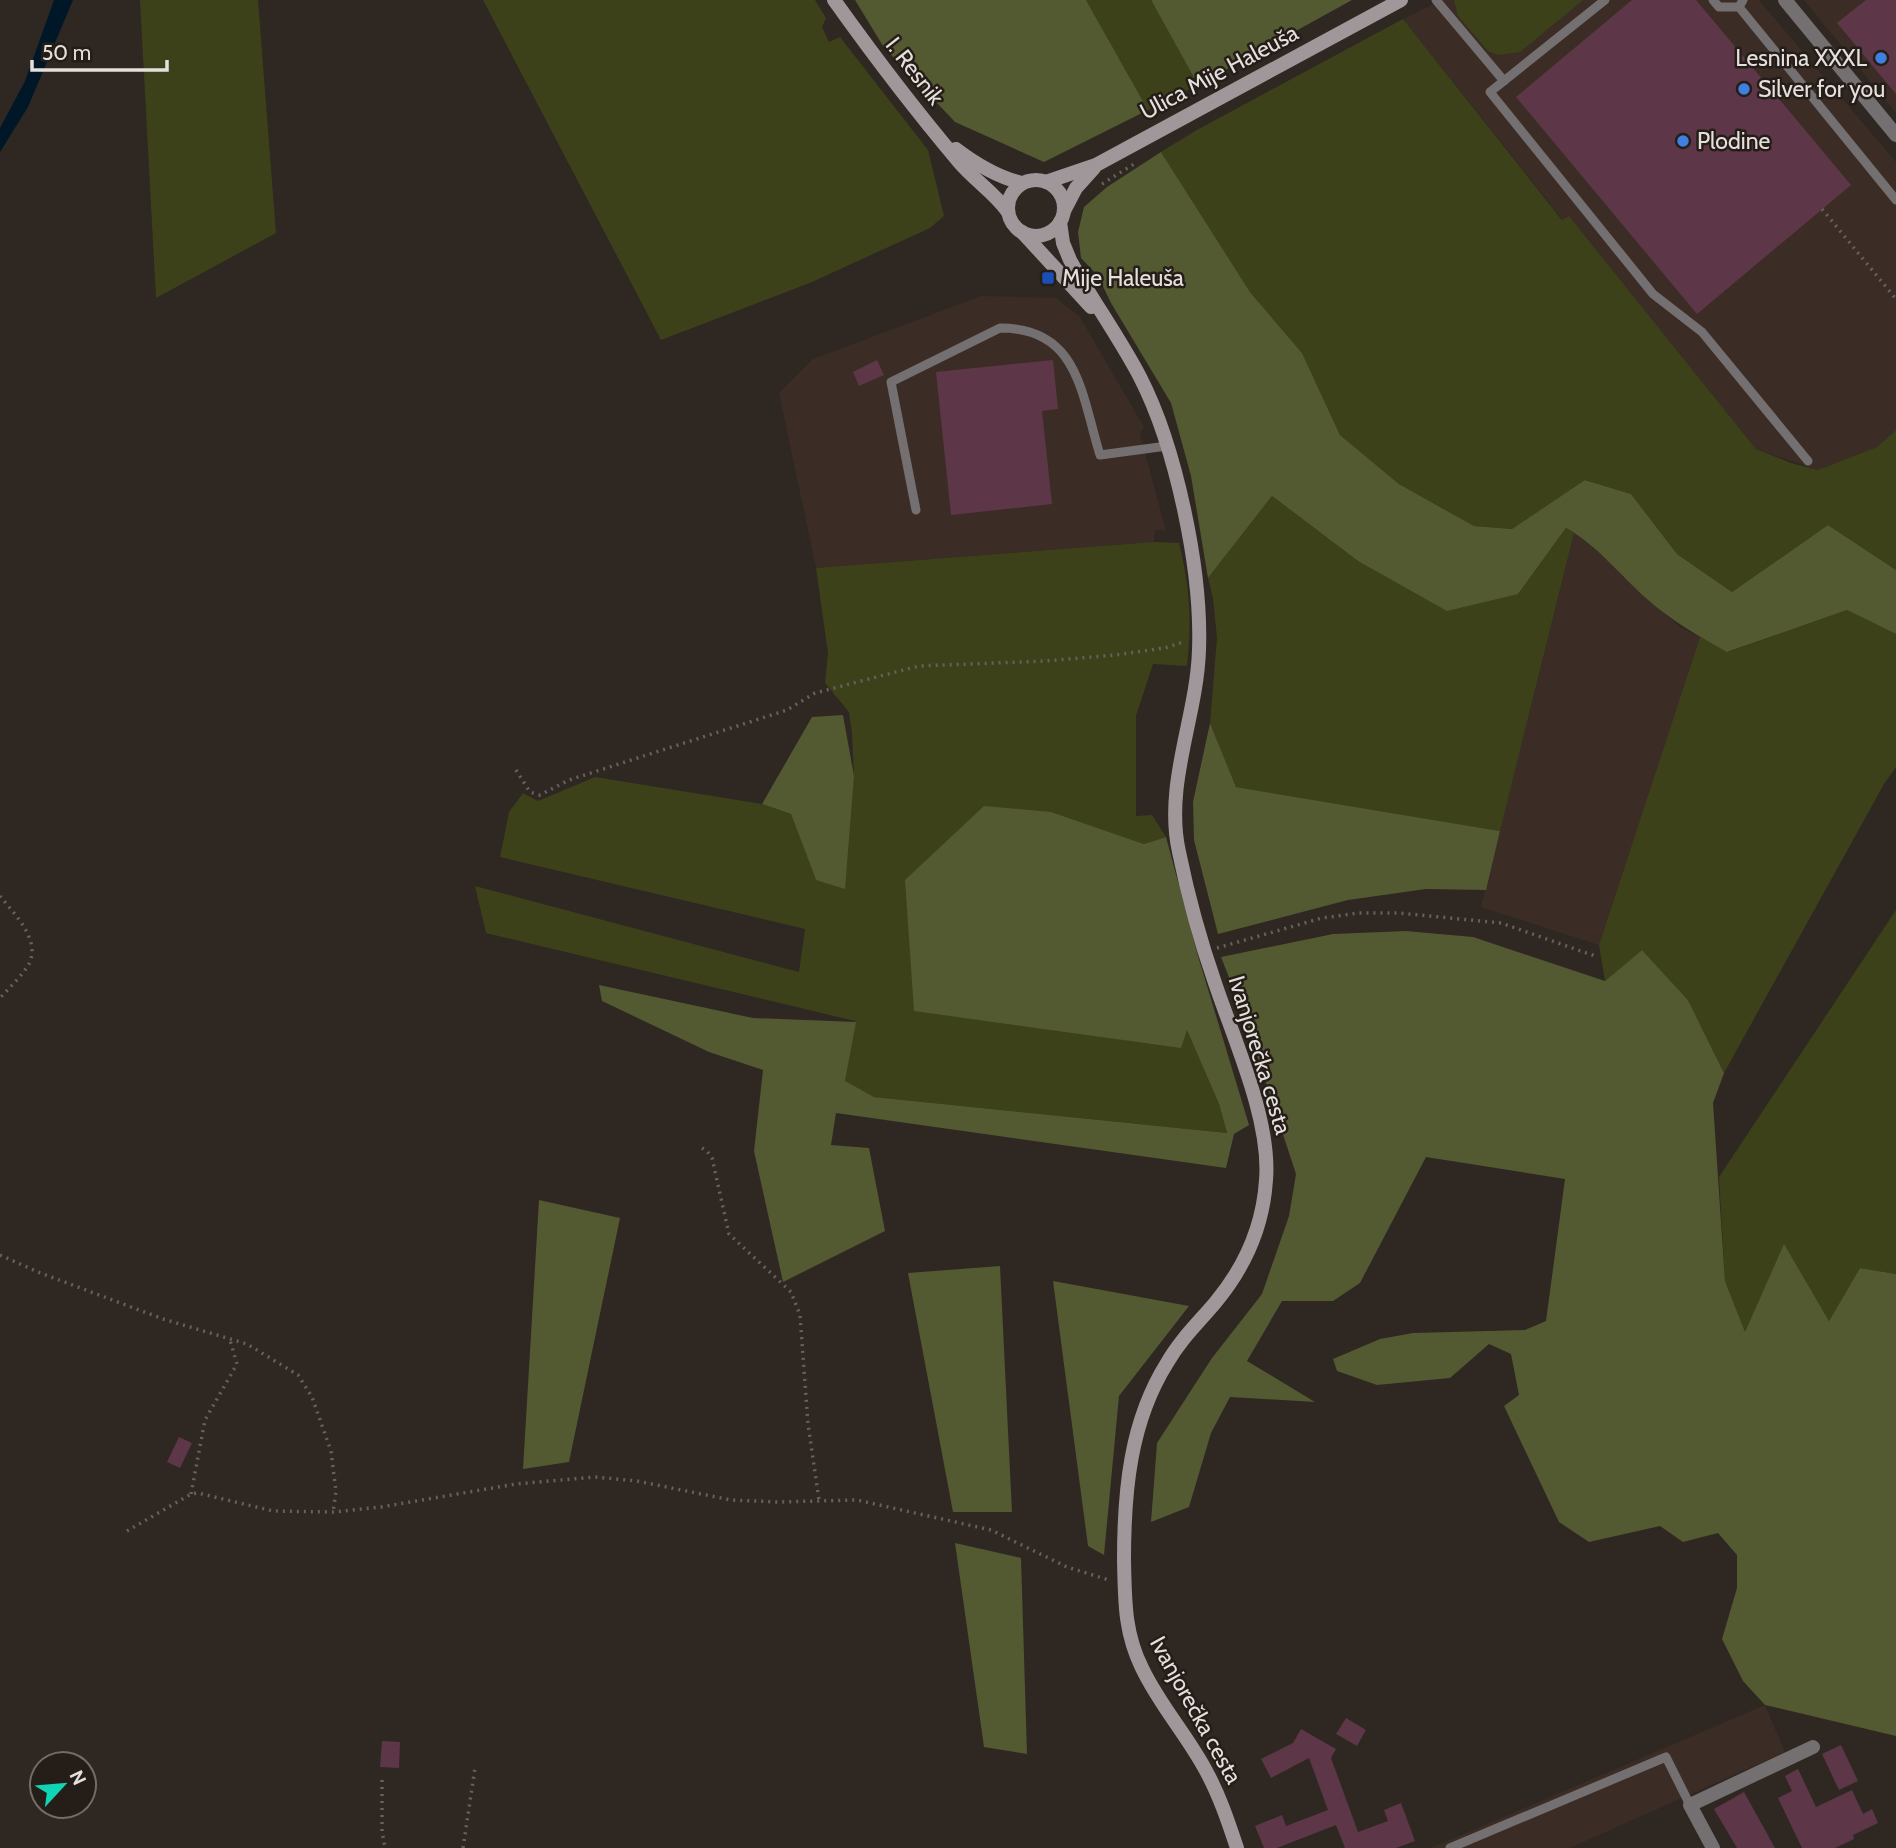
<svg xmlns="http://www.w3.org/2000/svg" width="1896" height="1848" font-family="Cabin,sans-serif">
	<rect width="100%" height="100%" fill="#2f2722"/>
	<g fill="#3b2d25">
		<path d="M1442 0H1759L1896 162V430L1877 447 1818 470 1756 449 1569 216 1563 220 1403 19Z"/>
		<path d="M1804 0H1896V113Z"/>
		<path d="M981 296 1056 298 1080 317 1144 427 1140 434 1166 531 1155 530 1154 542 816 568 779 393 813 359Z"/>
		<path d="M1574 533 1583 538 1680 627 1700 637 1599 945 1481 907Z"/>
		<path d="M1765 1705 1785 1752 1570 1848H1431Z"/>
	</g>
	<g fill="#3c411a">
		<path d="M140 0H258L276 233 156 298Z"/>
		<path d="M483 0H815L826 18 822 27 829 42 840 37 928 150 944 216 930 228 812 282 661 340Z"/>
		<path d="M1086 0H1151L1198 85 1148 110Z"/>
		<path d="M1454 0H1583L1520 52 1498 55 1488 51 1458 16Z"/>
		<path d="M1403 19 1562 220 1569 216 1756 449 1791 463 1818 470 1877 447 1896 430V570L1828 525 1732 592 1677 554 1631 494 1586 480 1512 529 1474 526 1399 484 1340 435 1302 353 1250 292 1161 152 1195 131Z"/>
		<path d="M1272 496 1358 561 1518 594 1566 528 1574 533 1500 831 1236 787 1210 723 1217 638 1213 598 1208 578Z"/>
		<path d="M1154 542 1179 543C1190 588 1192 620 1187 666L1153 664 1136 716V816L1152 815 1166 837 1144 844 1050 812 1180 1048 1187 1029 1219 1104 1227 1133 874 1097 845 1082 855 1021 486 933 475 886 799 972 805 929 500 857 509 812 523 793 538 801 595 777 762 804 791 814 816 880 854 776 852 734 849 712 825 683 828 653 816 568Z"/>
		<path d="M1847 610 1896 634V767L1884 784 1724 1073 1688 1000 1642 950 1605 981 1599 945 1700 637 1728 652Z"/>
		<path d="M1896 910V1274L1860 1268 1829 1321 1784 1245 1745 1333 1725 1281 1719 1177Z"/>
	</g>
	<g fill="#535931">
		<path d="M855 0H1086L1148 110 1044 162 955 122 883 46Z"/>
		<path d="M1151 0H1352L1198 85Z"/>
		<path d="M1161 152 1250 292 1302 353 1340 435 1399 484 1474 526 1512 529 1585 480 1631 494 1677 554 1732 592 1828 525 1896 570V634L1847 610 1727 652C1698 636 1672 621 1647 599 1620 575 1597 545 1566 528L1518 594 1447 611 1358 561 1272 496 1208 578 1191 476 1171 403 1111 303 1098 276 1081 258 1078 232 1084 207 1107 187Z"/>
		<path d="M843 715 854 776 845 889 816 880 791 814 762 804 812 717Z"/>
		<path d="M1210 723 1236 787 1500 831 1486 890 1426 889 1348 900 1218 934 1194 840 1193 802Z"/>
		<path d="M984 806 1051 812 1144 844 1166 837 1198 956 1249 1125 1234 1134 1226 1168 836 1113 831 1145 869 1148 885 1231 783 1282 754 1151 763 1070 709 1052 602 1001 599 985 753 1018 856 1022 845 1081 874 1097 1227 1133 1219 1104 1187 1030 1181 1048 914 1011 905 880Z"/>
		<path d="M1406 931 1473 937 1605 981 1642 950 1688 1000 1724 1073 1713 1103 1725 1281 1745 1332 1784 1244 1829 1321 1860 1268 1896 1274V1736L1765 1705 1743 1681 1722 1639 1737 1588V1555L1718 1533 1683 1542 1660 1526 1589 1542 1559 1522 1504 1406 1519 1395 1511 1354 1489 1344 1450 1378 1377 1385 1337 1371 1333 1359 1380 1339 1413 1333 1525 1330 1546 1321 1565 1179 1426 1157 1360 1283 1333 1301H1282L1247 1361 1315 1402 1230 1397 1211 1433 1189 1507 1151 1522 1157 1443 1212 1358 1262 1294 1289 1216 1296 1174 1243 1013 1221 957 1333 934Z"/>
		<path d="M539 1200 620 1218 569 1462 523 1469Z"/>
		<path d="M1000 1266 1012 1512H953L908 1273Z"/>
		<path d="M1053 1281 1189 1306 1119 1396 1104 1555 1088 1546Z"/>
		<path d="M955 1543 1021 1558 1027 1754 984 1747Z"/>
	</g>
	<path fill="#001728" d="M54 0H73L28 107 0 152V128L25 81Z"/>
	<g fill="#5d3748">
		<path d="M1632 0H1696L1851 185 1697 314 1516 97Z"/>
		<path d="M1866 0H1896V94L1837 23Z"/>
		<path d="M877 360 884 375 859 386 853 372Z"/>
		<path d="M1053 360 1058 409 1042 411 1052 504 951 515 936 372Z"/>
		<path d="M179 1437 192 1443 180 1468 167 1462Z"/>
		<path d="M1346 1718 1366 1730 1357 1746 1336 1734Z"/>
		<path d="M1301 1729 1336 1749 1331 1758 1358 1832 1388 1821 1384 1810 1401 1803 1415 1841 1396 1848H1345L1336 1825 1277 1848H1264L1255 1826 1282 1815 1286 1826 1328 1810 1309 1758 1271 1778 1261 1759 1293 1743Z"/>
		<path d="M382 1741 400 1742 399 1768 380 1767Z"/>
		<path d="M1841 1745 1858 1781 1839 1790 1822 1754Z"/>
		<path d="M1798 1769 1816 1807 1852 1790 1863 1814 1872 1809 1878 1823 1853 1835 1854 1839 1835 1848H1802L1778 1798 1792 1791 1785 1776Z"/>
		<path d="M1744 1792 1775 1848H1737L1714 1809Z"/>
	</g>
	<g fill="none" stroke-linecap="round" stroke-linejoin="round">
		<g stroke="#67605c" stroke-width="3.5" stroke-dasharray="2 5" stroke-linecap="butt">
			<path d="M1102 184 1134 164"/>
			<path d="M1822 209 1896 299"/>
			<path d="M516 770 530 792 540 795 569 780 787 710 815 693 919 666 1045 661 1115 655 1165 648 1183 642"/>
			<path d="M0 896C14 914 41 939 29 964 22 976 9 988 0 998"/>
			<path d="M1217 948 1322 918 1359 913H1399L1501 923 1598 957"/>
			<path d="M702 1148 707 1151 712 1158 729 1234 791 1292 800 1315 808 1424 819 1500"/>
			<path d="M0 1255 38 1272 163 1319 247 1344 298 1375 312 1397 331 1451 336 1492 333 1512"/>
			<path d="M191 1494 205 1420 237 1364 230 1340"/>
			<path d="M127 1531 191 1494 198 1493 273 1511 333 1512 381 1507 516 1484 595 1477 637 1481 731 1500 778 1502 857 1500 991 1530 1067 1567 1109 1580"/>
			<path d="M382 1780V1831L385 1848"/>
			<path d="M463 1848 475 1768"/>
		</g>
		<g stroke="#746f70" stroke-width="9">
			<path d="M1436 0 1504 81"/>
			<path d="M1605 0 1490 92 1653 294 1702 332 1808 461"/>
			<path d="M1713 0 1719 7H1739"/>
			<path d="M1743 0 1739 7 1896 200"/>
			<path d="M916 510 891 382 1000 328C1079 328 1081 394 1100 455L1167 446"/>
			<path d="M1450 1848 1666 1757 1690 1805"/>
		</g>
		<g stroke="#746f70" stroke-width="14">
			<path d="M1785 0 1896 135"/>
			<path d="M1713 1848 1690 1805 1813 1747"/>
		</g>
		<g stroke="#9f9799" stroke-width="14">
			<path d="M834 0C874 56 915 110 959 162 974 180 994 192 1008 212"/>
			<path d="M956 149C977 165 997 177 1022 183"/>
			<circle cx="1036" cy="208" r="28"/>
			<path d="M1046 182 1096 165 1401 0"/>
			<path d="M1064 211 1076 188 1094 168"/>
			<path d="M1060 222 1063 243 1070 260C1092 300 1119 337 1140 377 1176 447 1202 570 1199 650 1197 717 1164 784 1179 852 1188 896 1200 940 1215 983 1234 1040 1271 1120 1266 1180 1263 1227 1245 1267 1215 1303 1198 1323 1180 1340 1167 1363 1130 1422 1124 1491 1124 1560 1125 1599 1124 1632 1142 1668 1159 1704 1186 1734 1205 1769 1219 1794 1228 1821 1237 1848"/>
			<path d="M1022 232 1091 307"/>
		</g>
	</g>
	<g fill="#3f7fe0" stroke="#251d18" stroke-width="2.5">
		<circle cx="1881" cy="58" r="7"/>
		<circle cx="1744" cy="89" r="7"/>
		<circle cx="1683" cy="141" r="7"/>
	</g>
	<rect fill="#1a4fb4" stroke="#251d18" stroke-width="2.5" x="1041" y="271" width="14" height="14" rx="3.5"/>
	<g text-anchor="middle" stroke-width="5" stroke-linejoin="round" paint-order="stroke">
		<g font-size="23" fill="#e5e0dd" stroke="#251d18" text-anchor="start">
			<text x="1867" y="66" text-anchor="end">Lesnina XXXL</text>
			<text x="1758" y="97">Silver for you</text>
			<text x="1697" y="149">Plodine</text>
			<text x="1062" y="286">Mije Haleuša</text>
		</g>
		<g font-size="23" fill="#e5e0dd" stroke="#251d18">
			<text transform="translate(915 71) rotate(52)" y="8">I. Resnik</text>
			<text transform="translate(1219 72) rotate(-28)" y="8">Ulica Mije Haleuša</text>
			<text transform="translate(1260 1055) rotate(73)" y="8">Ivanjorečka cesta</text>
			<text transform="translate(1196 1710) rotate(61)" y="8">Ivanjorečka cesta</text>
		</g>
	</g>
	<g transform="translate(63 1785) rotate(64)"><circle r="33" fill="#251d18" stroke="#726b67" stroke-width="2"/>
	<path d="M0-5L12 26L0 18L-12 26Z" fill="#10d5b4"/>
	<text y="-10" font-size="19" font-weight="bold" text-anchor="middle" fill="#e5e0dd">N</text>
	</g>
	<path d="M32 60v10h135v-10" fill="none" stroke="#e5e0dd" stroke-width="3.5"/>
	<text x="42" y="60" font-size="21" fill="#e5e0dd" stroke="#251d18" stroke-width="5" paint-order="stroke">50 m</text>
</svg>
